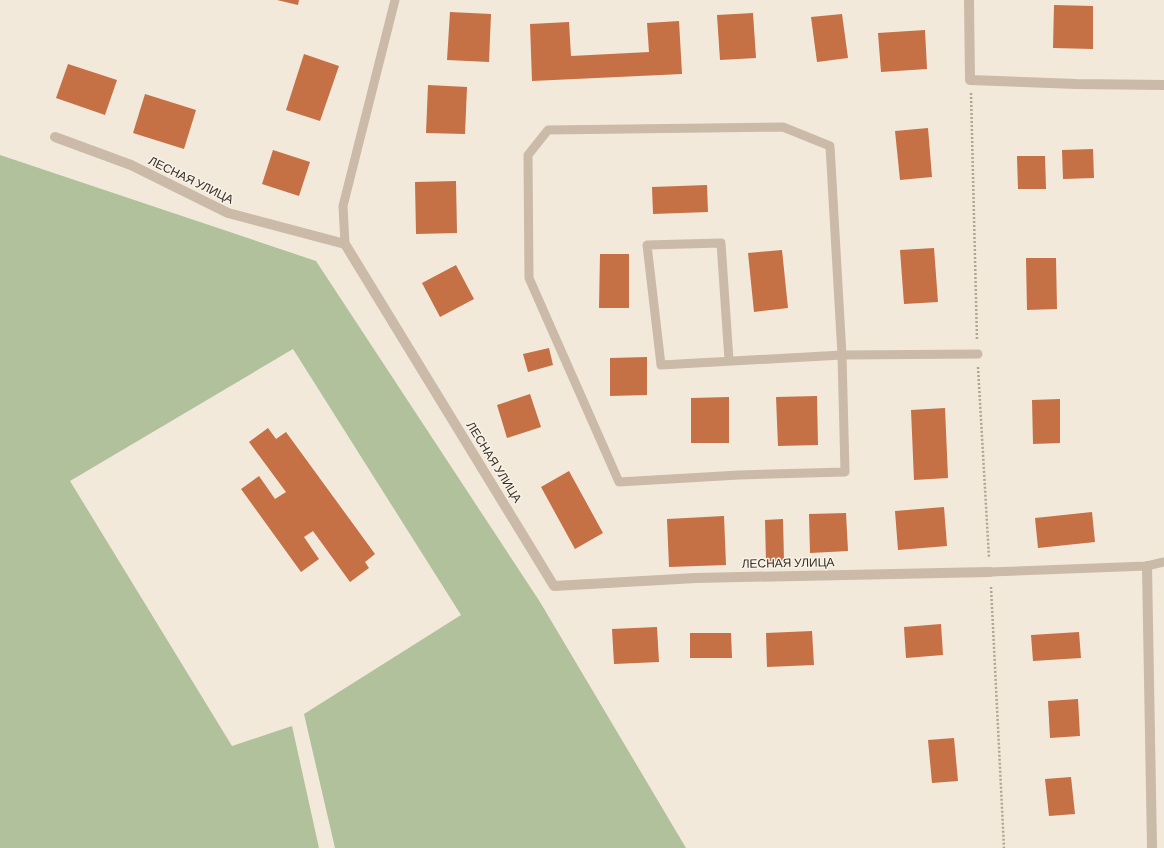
<svg xmlns="http://www.w3.org/2000/svg" width="1164" height="848" font-family="Barlow,sans-serif">
	<rect width="100%" height="100%" fill="#f2e9db"/>
	<path fill="#b0c19b" d="M0 155 316 261 540 602 686 848H335L304 714 461 615 293 349 70 481 232 746 292 726 319 848H0Z"/>
	<g fill="#c67045">
		<path d="M277 0H299L298 5Z"/>
		<path d="M1054 5 1093 6V49L1053 48Z"/>
		<path d="M450 12 491 14 489 62 447 60Z"/>
		<path d="M753 13 756 58 720 60 717 15Z"/>
		<path d="M842 14 848 58 817 62 811 17Z"/>
		<path d="M679 21 682 74 532 81 530 24 569 22 571 56 649 52 647 23Z"/>
		<path d="M925 30 927 69 881 72 878 33Z"/>
		<path d="M304 54 339 66 320 121 286 110Z"/>
		<path d="M68 64 117 80 105 115 56 98Z"/>
		<path d="M428 85 467 87 465 134 426 133Z"/>
		<path d="M145 94 196 110 184 149 133 133Z"/>
		<path d="M928 128 932 177 900 180 895 131Z"/>
		<path d="M1093 149 1094 178 1063 179 1062 150Z"/>
		<path d="M273 150 310 162 299 196 262 184Z"/>
		<path d="M1017 156H1045L1046 189H1018Z"/>
		<path d="M456 181 457 233 416 234 415 182Z"/>
		<path d="M707 185 708 212 653 214 652 187Z"/>
		<path d="M934 248 938 302 904 304 900 250Z"/>
		<path d="M782 250 788 308 754 312 748 253Z"/>
		<path d="M600 254H629V308H599Z"/>
		<path d="M1026 258H1056L1057 309 1027 310Z"/>
		<path d="M456 265 474 299 440 317 422 283Z"/>
		<path d="M549 348 553 365 528 372 523 354Z"/>
		<path d="M647 357V395L610 396V358Z"/>
		<path d="M530 394 541 427 507 438 497 405Z"/>
		<path d="M817 396 818 445 778 446 776 397Z"/>
		<path d="M729 397V443H691V398Z"/>
		<path d="M1060 399V443L1033 444 1032 400Z"/>
		<path d="M945 408 948 478 914 480 911 410Z"/>
		<path d="M268 428 276 439 286 432 375 554 365 562 369 568 350 582 313 531 304 537 319 559 301 572 241 489 259 476 275 499 286 492 249 442Z"/>
		<path d="M569 471 603 533 575 549 541 487Z"/>
		<path d="M944 507 947 546 898 550 895 511Z"/>
		<path d="M1092 512 1095 542 1038 548 1035 518Z"/>
		<path d="M846 513 848 551 810 553 809 514Z"/>
		<path d="M724 516 726 565 669 567 667 519Z"/>
		<path d="M783 519 784 561 766 562 765 520Z"/>
		<path d="M941 624 943 655 906 658 904 627Z"/>
		<path d="M657 627 659 662 614 664 612 629Z"/>
		<path d="M812 631 814 665 767 667 766 633Z"/>
		<path d="M1079 632 1081 658 1033 661 1031 635Z"/>
		<path d="M690 633H731L732 658H690Z"/>
		<path d="M1078 699 1080 736 1050 738 1048 701Z"/>
		<path d="M954 738 958 781 932 783 928 740Z"/>
		<path d="M1071 777 1075 814 1049 816 1045 779Z"/>
	</g>
	<g fill="none" stroke-linecap="round" stroke-linejoin="round">
		<g stroke="#b5a491" stroke-width="2.5" stroke-dasharray="2 2" stroke-linecap="butt">
			<path d="M971 93 977 340"/>
			<path d="M978 367 989 558"/>
			<path d="M991 587 1004 848"/>
		</g>
		<g stroke="#cabaa7" stroke-width="9">
			<path d="M783 127 830 146 842 355 845 472 739 475 619 482 529 278 528 155 548 130Z"/>
			<path d="M345 244 343 206 395 0"/>
			<path d="M729 360 721 243 647 245 661 365 842 355 978 354"/>
			<path d="M990 572 1147 566 1164 562"/>
		</g>
		<g stroke="#cabaa7" stroke-width="10">
			<path d="M969 0 970 80 1076 84 1164 85"/>
			<path d="M55 137 131 165 228 213 345 244 554 586 696 578 990 572"/>
			<path d="M1147 566 1152 848"/>
		</g>
	</g>
	<g text-anchor="middle" stroke-width="3" stroke-linejoin="round" paint-order="stroke">
		<g font-size="12" fill="#362d27" stroke="#f9f3e7">
			<text transform="translate(191 180) rotate(26)" y="4">ЛЕСНАЯ УЛИЦА</text>
			<text transform="translate(494 462) rotate(58)" y="4">ЛЕСНАЯ УЛИЦА</text>
			<text transform="translate(788 563) rotate(-1)" y="4">ЛЕСНАЯ УЛИЦА</text>
		</g>
	</g>
</svg>
